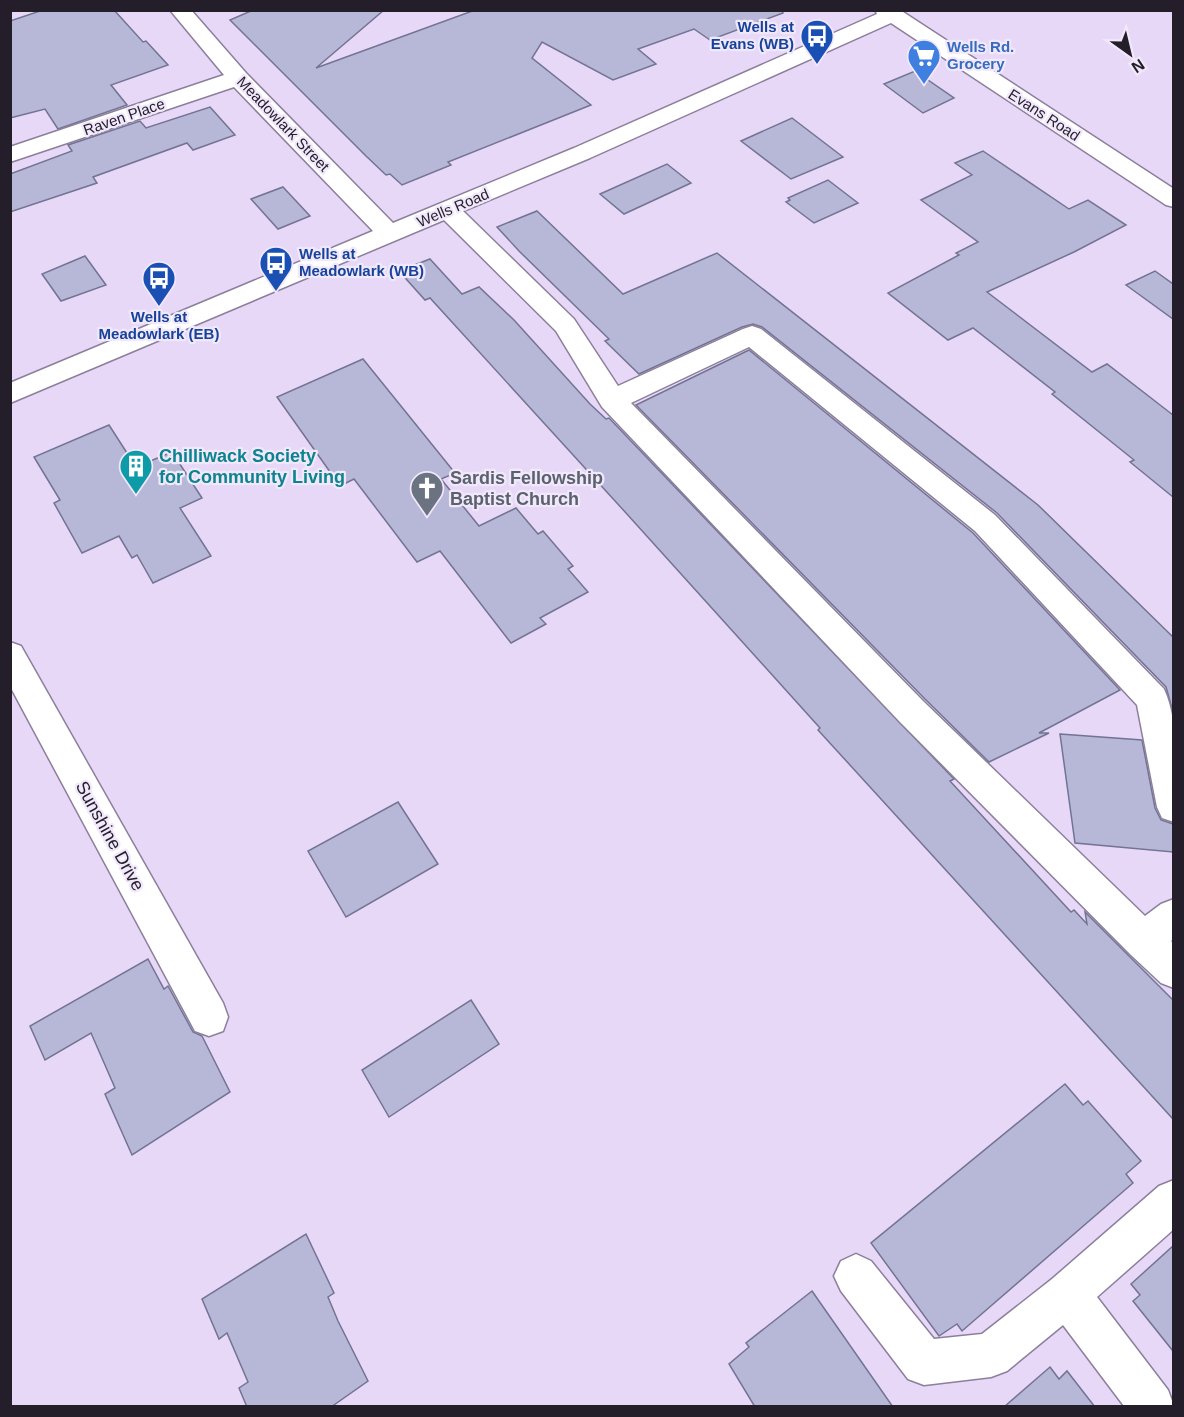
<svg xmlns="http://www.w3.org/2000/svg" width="1184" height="1417" font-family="Arial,sans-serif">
	<rect width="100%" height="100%" fill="#e7d8f8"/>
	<g fill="#b7b7d8" stroke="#737392" stroke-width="1.5">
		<path d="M43 10H114L143 42 146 41 168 65 111 85 127 105 58 129 45 109 10 118V21Z"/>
		<path d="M253 10H384L316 68 475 10H782L783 13 710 40 694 29 638 49 656 64 613 80 542 42 532 58 591 105 448 162 451 165 402 185 390 174 386 175 366 156 230 20Z"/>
		<path d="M915 71 954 98 923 113 884 84Z"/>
		<path d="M210 107 235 135 193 150 187 143 93 177 97 183 10 212V174L72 151 68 145 140 121 146 128Z"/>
		<path d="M792 118 843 157 791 179 741 141Z"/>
		<path d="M983 151 1069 209 1088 200 1126 225 1074 252 987 292 1092 372 1107 364 1173 415V497L1130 462 1134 460 1052 394 1055 392 973 328 948 340 888 293 959 255 956 253 978 242 921 200 972 175 955 163Z"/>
		<path d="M667 164 691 183 624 214 600 194Z"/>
		<path d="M828 180 858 203 814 223 786 202 790 200 788 198Z"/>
		<path d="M283 187 310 216 278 229 251 199Z"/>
		<path d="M537 211 623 294 717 253 1038 505 1173 637V712L1166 687 997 513 762 327 753 324 742 327 639 374 605 341 609 339 519 251 497 227Z"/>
		<path d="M85 256 106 285 61 301 42 274Z"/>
		<path d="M430 259 462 294 479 287 514 320 590 404 606 419 609 418 954 779 950 781 1071 912 1074 910 1087 924 1085 912 1173 1000V1119L818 730 820 728 626 513 430 298 425 300 399 271Z"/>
		<path d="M1155 271 1173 284V319L1126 285Z"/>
		<path d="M749 350 973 533 1120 690 1039 733H1049L989 762 925 699 636 405Z"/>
		<path d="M363 359 455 473 441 479 479 526 516 508 538 534 543 531 573 566 568 569 588 592 540 618 546 624 511 643 440 551 417 562 354 479 340 486 277 397Z"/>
		<path d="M109 425 136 467 172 452 202 498 180 508 211 556 153 583 137 555 132 558 119 536 82 553 54 503 60 500 34 457Z"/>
		<path d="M1060 734 1142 740 1155 808 1161 820 1173 824V852L1075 843Z"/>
		<path d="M398 802 438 864 346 917 308 851Z"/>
		<path d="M148 959 164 989 168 986 193 1032 202 1036 230 1092 132 1155 105 1094 115 1088 91 1033 45 1060 30 1026Z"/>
		<path d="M471 1000 499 1044 389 1117 362 1070Z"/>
		<path d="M1065 1084 1083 1105 1088 1101 1141 1161 1126 1174 1133 1183 962 1331 957 1324 939 1336 871 1243Z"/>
		<path d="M306 1234 334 1293 328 1297 338 1321 368 1381 331 1407H247L239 1388 248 1382 227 1333 219 1339 202 1299Z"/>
		<path d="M1173 1246V1351L1133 1301 1140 1295 1131 1284Z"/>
		<path d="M812 1291 893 1407H755L729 1364 749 1347 746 1343Z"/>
		<path d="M1050 1367 1059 1379 1067 1371 1095 1407H1004Z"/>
	</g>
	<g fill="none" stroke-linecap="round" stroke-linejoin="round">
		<defs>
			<g id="minor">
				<path d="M170 10H191L246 73 393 223 574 148 877 14 875 10H900L1174 189V207L1166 205 891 23 590 158 463 211 574 319 618 386 743 329 752 326 761 329 995 515 1164 689C1181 725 1174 782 1174 822L1162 818 1157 807 1137 705 975 531 749 347 631 403 923 701 1145 916 1161 904 1174 899V939L1171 941 1174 944V988L1161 983 1130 954 899 721 602 407 556 331 444 220 10 403V383L373 231 234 87 10 162V147L224 75Z"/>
				<path d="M10 642 21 646 223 1003 228 1017 223 1031 209 1036 195 1031 10 686Z"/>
				<path d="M1174 1180V1229L1097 1297 1168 1390 1174 1406H1124L1063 1325 1007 1371 991 1377 924 1385 908 1379 841 1291 834 1276 841 1261 856 1254 871 1261 934 1339 982 1334 1052 1279 1159 1186Z"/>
			</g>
		</defs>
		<use href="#minor" stroke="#8c7f9c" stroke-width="3"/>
		<use href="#minor" fill="#fff" fill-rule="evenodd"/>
	</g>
	<defs>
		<symbol id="bus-pin" viewBox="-11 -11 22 30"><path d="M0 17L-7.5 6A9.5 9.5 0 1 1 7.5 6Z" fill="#1a4fb4" stroke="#f1e8fc"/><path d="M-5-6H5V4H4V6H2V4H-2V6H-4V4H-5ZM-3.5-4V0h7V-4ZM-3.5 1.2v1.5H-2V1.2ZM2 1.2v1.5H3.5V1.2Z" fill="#fff"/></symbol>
		<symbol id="supermarket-pin" viewBox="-11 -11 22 30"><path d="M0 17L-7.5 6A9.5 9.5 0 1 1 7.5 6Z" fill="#3f7fe0" stroke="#f1e8fc"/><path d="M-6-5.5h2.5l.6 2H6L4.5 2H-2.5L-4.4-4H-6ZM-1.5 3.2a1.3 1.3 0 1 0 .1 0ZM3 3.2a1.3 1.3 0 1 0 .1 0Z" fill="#fff"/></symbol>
		<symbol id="building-pin" viewBox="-11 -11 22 30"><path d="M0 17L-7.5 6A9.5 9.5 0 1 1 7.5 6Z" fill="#0f9aa8" stroke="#f1e8fc"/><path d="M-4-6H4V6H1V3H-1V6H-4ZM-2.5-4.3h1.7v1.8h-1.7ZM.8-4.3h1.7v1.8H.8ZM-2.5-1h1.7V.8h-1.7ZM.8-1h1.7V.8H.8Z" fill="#fff"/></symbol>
		<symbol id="church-pin" viewBox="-11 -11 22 30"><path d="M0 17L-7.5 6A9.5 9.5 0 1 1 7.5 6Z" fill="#6b7280" stroke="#f1e8fc"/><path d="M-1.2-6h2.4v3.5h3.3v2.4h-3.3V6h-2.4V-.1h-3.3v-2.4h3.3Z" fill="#fff"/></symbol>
	</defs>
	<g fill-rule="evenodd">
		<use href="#bus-pin" x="798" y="17" width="38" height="52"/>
		<use href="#supermarket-pin" x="905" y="37" width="38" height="52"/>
		<use href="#bus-pin" x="257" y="244" width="38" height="52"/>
		<use href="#bus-pin" x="140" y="259" width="38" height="52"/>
		<use href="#building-pin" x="117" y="447" width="38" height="52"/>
		<use href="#church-pin" x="408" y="469" width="38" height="52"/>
	</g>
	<g text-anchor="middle" stroke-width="4.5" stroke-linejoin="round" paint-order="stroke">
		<g font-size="15" font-weight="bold" fill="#164399" stroke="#f1e8fc" text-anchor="end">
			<text x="794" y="32">Wells at<tspan x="794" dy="17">Evans (WB)</tspan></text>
			<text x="299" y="259" text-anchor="start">Wells at<tspan x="299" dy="17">Meadowlark (WB)</tspan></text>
			<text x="159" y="322" text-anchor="middle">Wells at<tspan x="159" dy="17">Meadowlark (EB)</tspan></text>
		</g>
		<g font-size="15" font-weight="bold" fill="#366cbe" stroke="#f1e8fc" text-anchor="start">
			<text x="947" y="52">Wells Rd.<tspan x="947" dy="17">Grocery</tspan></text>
		</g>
		<g font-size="15" fill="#231e29" stroke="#f1e8fc">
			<text transform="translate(1044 115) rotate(33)" y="5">Evans Road</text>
			<text transform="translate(124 117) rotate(-19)" y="5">Raven Place</text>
			<text transform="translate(283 124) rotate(46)" y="5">Meadowlark Street</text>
			<text transform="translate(453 208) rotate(-23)" y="5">Wells Road</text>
		</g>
		<g font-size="18" font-weight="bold" fill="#0d838f" stroke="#f1e8fc" text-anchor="start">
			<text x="159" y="462">Chilliwack Society<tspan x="159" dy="21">for Community Living</tspan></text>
		</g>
		<g font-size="18" font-weight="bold" fill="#5b616d" stroke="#f1e8fc" text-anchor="start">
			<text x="450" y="484">Sardis Fellowship<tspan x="450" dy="21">Baptist Church</tspan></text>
		</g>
		<g font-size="18" fill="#231e29" stroke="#f1e8fc">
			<text transform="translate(110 836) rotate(61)" y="6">Sunshine Drive</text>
		</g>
	</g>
	<rect width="1184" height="1417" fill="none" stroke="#231e29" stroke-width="24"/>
	<g transform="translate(1130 54) rotate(146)" stroke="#f1e8fc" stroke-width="4.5" paint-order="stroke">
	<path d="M0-4.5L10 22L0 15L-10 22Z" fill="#231e29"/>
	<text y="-9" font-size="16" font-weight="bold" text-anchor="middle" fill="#231e29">N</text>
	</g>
</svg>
